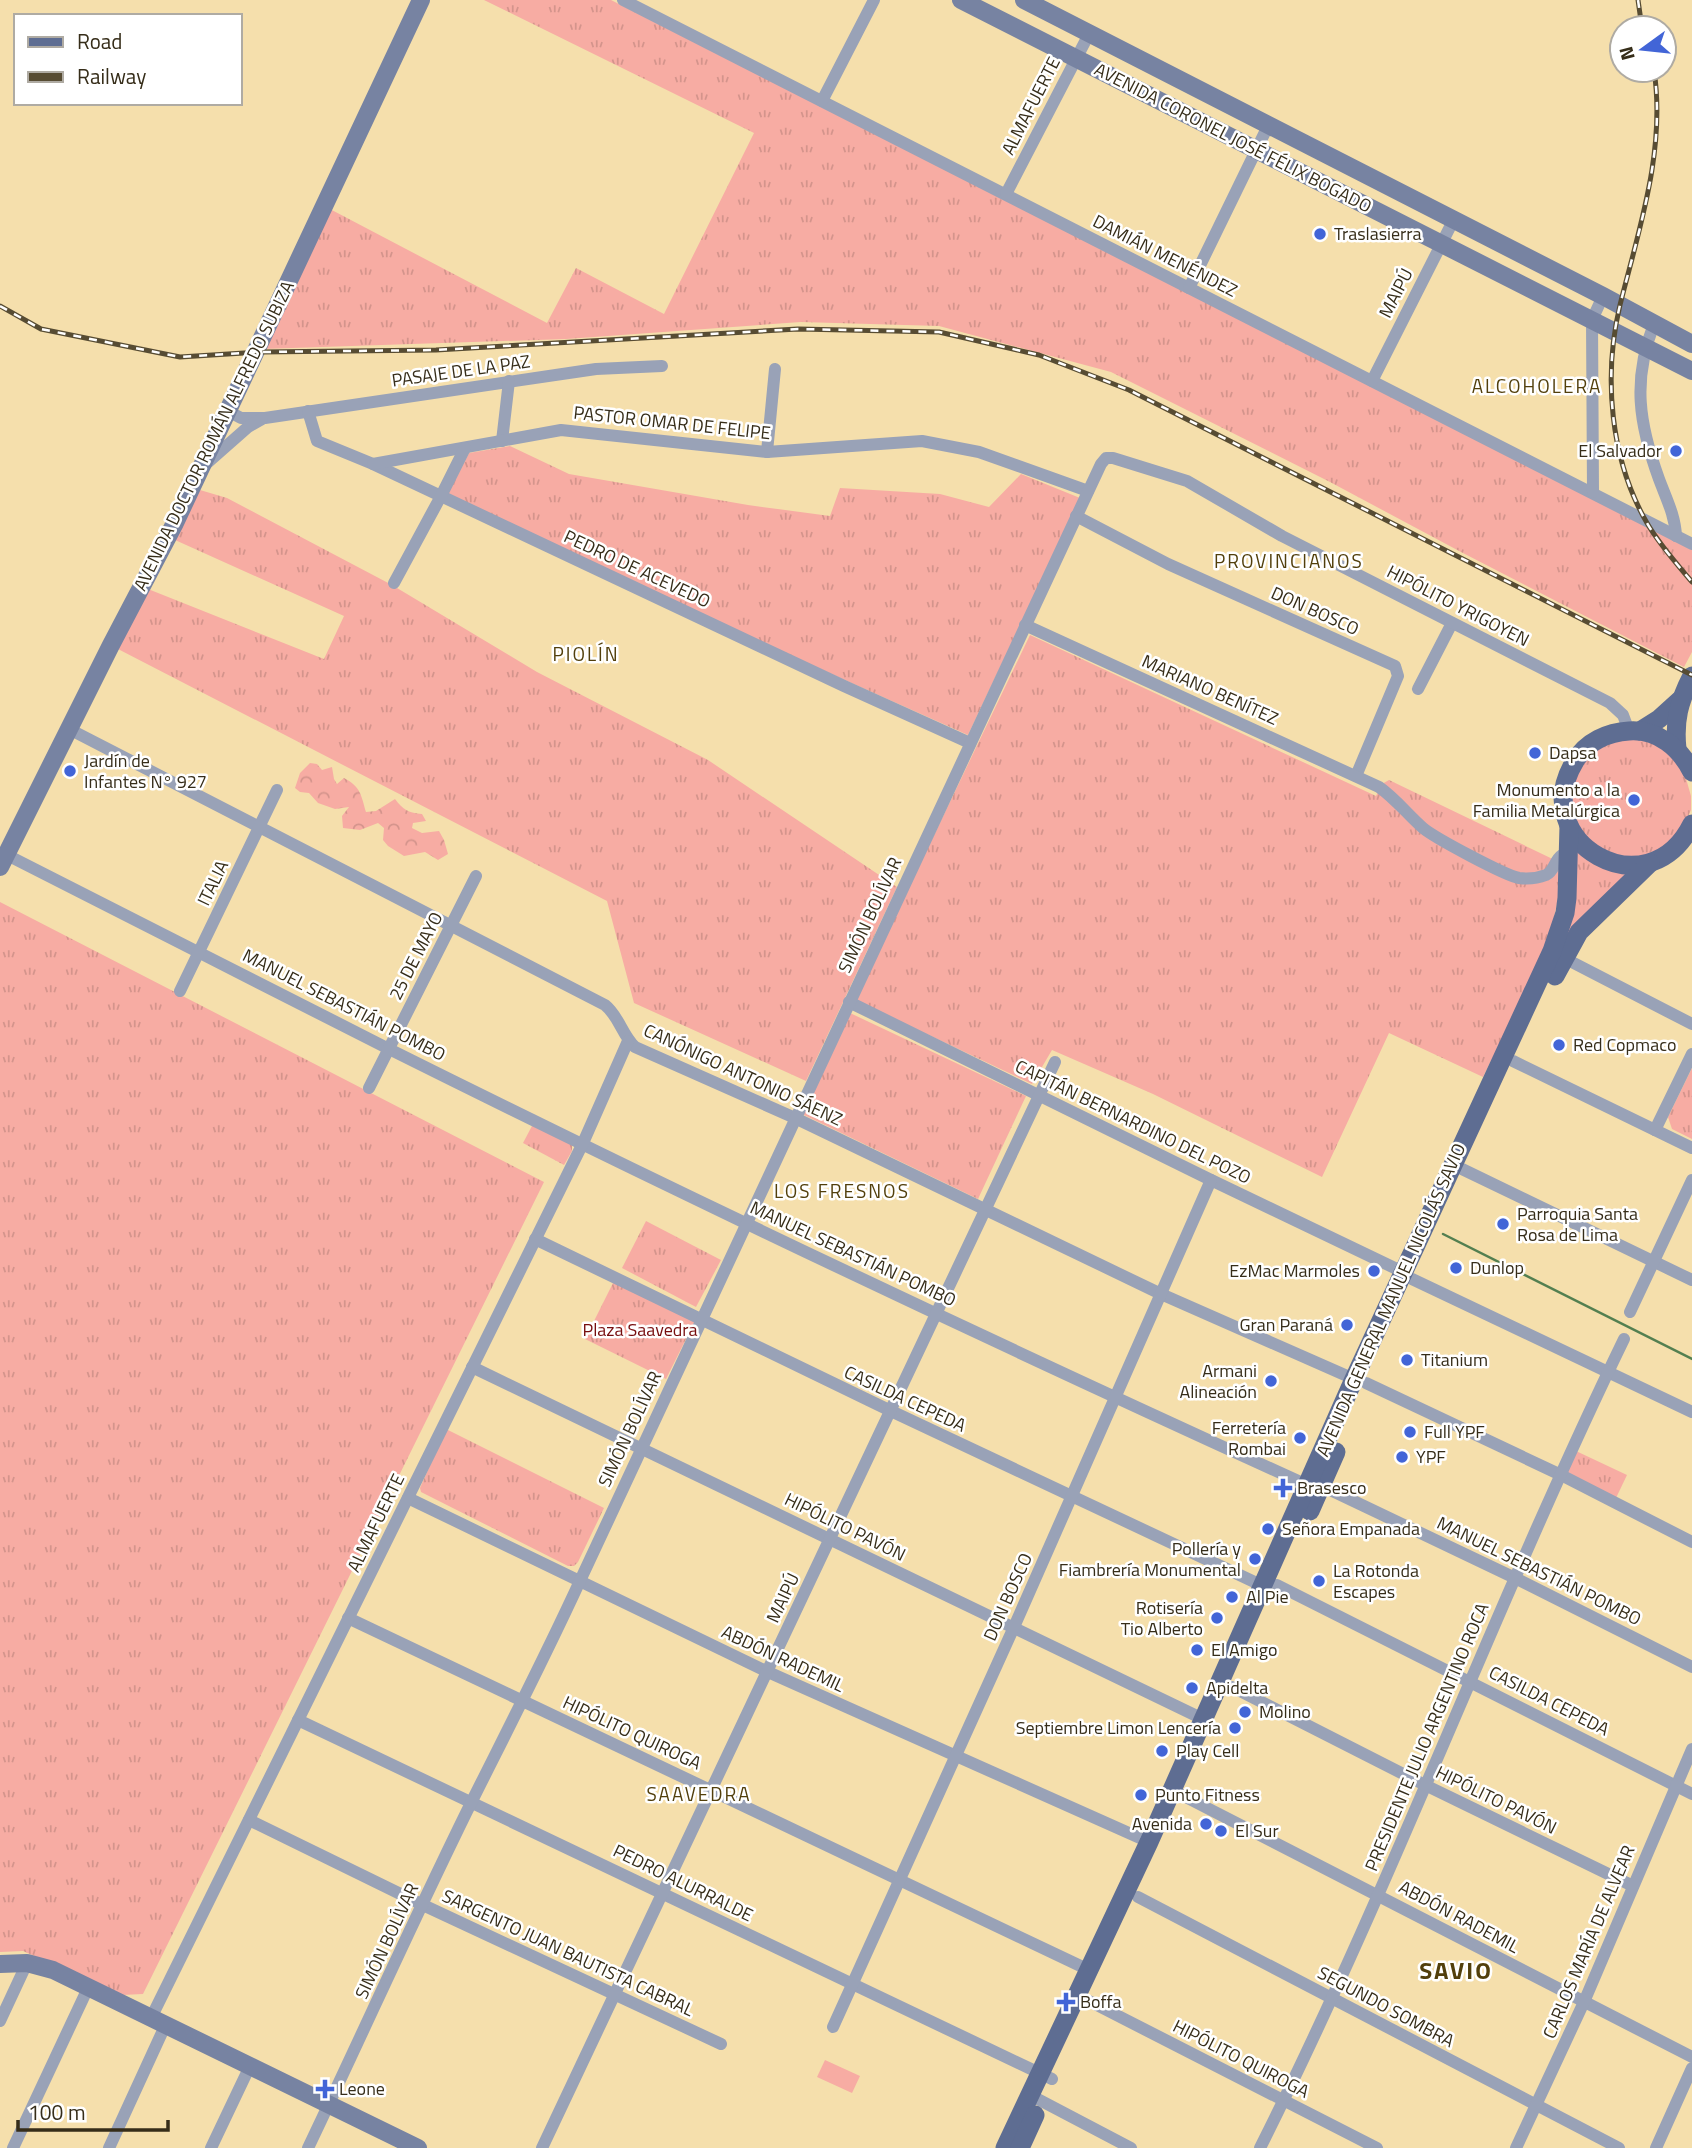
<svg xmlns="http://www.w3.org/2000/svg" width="1692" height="2148" font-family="'Titillium Web',sans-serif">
	<defs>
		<pattern id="grass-tufts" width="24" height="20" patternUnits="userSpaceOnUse" patternTransform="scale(1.75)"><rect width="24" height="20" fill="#f7aca3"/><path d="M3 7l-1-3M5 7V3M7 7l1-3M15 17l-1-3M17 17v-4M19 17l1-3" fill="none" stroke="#d4948c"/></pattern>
		<pattern id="forest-crowns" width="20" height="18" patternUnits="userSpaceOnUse" patternTransform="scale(1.75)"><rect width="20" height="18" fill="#f7aca3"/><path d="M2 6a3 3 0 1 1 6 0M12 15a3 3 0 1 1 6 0" fill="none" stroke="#d4948c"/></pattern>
	</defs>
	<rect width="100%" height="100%" fill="#f5dfac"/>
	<g fill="url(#grass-tufts)">
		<path d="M484 0H611L1692 548V652L1684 667 1461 552 1330 482 1111 372 939 326 801 322 566 339 262 349 328 208 547 323 576 268 664 314 754 133Z"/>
		<path d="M510 446 569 474 748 505 830 516 840 488 940 494 989 507 1021 474 1080 498 968 735 800 660 448 494 469 453Z"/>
		<path d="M200 490 227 498 392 585 537 672 708 760 897 887 806 1081 634 1003 607 901 116 648 148 589 324 659 344 616 175 540Z"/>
		<path d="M1030 635 1376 796 1382 784 1389 780 1561 863C1561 940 1516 1009 1483 1077L1389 1033 1322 1177 1153 1094 1052 1050 1032 1084 855 1000Z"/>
		<path d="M1628 737 1660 745 1683 768 1691 796V810L1679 836 1644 859 1602 854 1572 819 1569 803 1575 771 1597 747Z"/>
		<path d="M1574 846 1637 870 1562 943Z"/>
		<path d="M0 902 544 1182 143 1994 122 1995 23 1951 0 1952Z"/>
		<path d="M850 1013 1026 1096 978 1199 802 1114Z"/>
		<path d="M1692 1068V1139L1672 1129 1668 1117Z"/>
		<path d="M533 1124 572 1145V1151L564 1165 523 1143Z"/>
		<path d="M646 1221 721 1260 696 1307 622 1268Z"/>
		<path d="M614 1281 695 1321 666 1379 585 1339Z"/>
		<path d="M446 1429 604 1508 578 1562 574 1566H568L421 1492 420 1488Z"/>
		<path d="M1576 1451 1627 1475 1616 1498 1565 1475Z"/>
	</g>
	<path fill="url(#forest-crowns)" d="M310 763 317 764 322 770 332 767 334 779 337 784 344 778C361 787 361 795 366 812L376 811 395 799C403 810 409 813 422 814L426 821 413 823 412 828 422 833 439 831 444 840 448 854 438 860 425 852 404 856 388 846 383 840 384 828 378 823 360 830 343 828 342 816 349 807 335 809 318 803 309 793 300 792 295 788 300 773Z"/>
	<path fill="#f7aca3" d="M825 2060 860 2076 852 2093 817 2077Z"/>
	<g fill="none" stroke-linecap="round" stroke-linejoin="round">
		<path stroke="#537f50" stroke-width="2.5" d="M1443 1234 1692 1359"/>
		<g stroke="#99a2b7" stroke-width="12">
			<path d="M623 0 1692 544"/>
			<path d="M822 101 874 0"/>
			<path d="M1006 194 1089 34"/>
			<path d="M1189 288 1268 126"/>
			<path d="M1654 324C1632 380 1639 424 1659 479 1666 498 1675 515 1676 536"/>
			<path d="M1372 381 1453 221"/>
			<path d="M228 411 241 418H265L596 369 662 366"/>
			<path d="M308 411 317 441 373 464 844 686 970 743"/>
			<path d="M502 441 509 381"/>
			<path d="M767 452 775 369"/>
			<path d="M206 464 248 427 262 419"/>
			<path d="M373 464 561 430 767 452 922 441 979 452 1088 491"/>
			<path d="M1593 492 1592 320 1603 296"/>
			<path d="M1076 516 1168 564 1395 666 1398 676 1356 776"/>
			<path d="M394 583 441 496 465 448"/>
			<path d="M1025 625 1379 787C1396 799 1408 815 1423 828 1435 838 1504 875 1519 878 1527 879 1538 878 1546 875 1555 871 1554 860 1562 855L1569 857"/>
			<path d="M1418 689 1452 623"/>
			<path d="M69 729 605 1005C619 1016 622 1035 635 1047L795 1118 1161 1294 1354 1379"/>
			<path d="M7 855C135 919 261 985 389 1049 692 1200 999 1345 1307 1485L1322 1486 1515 1578 1692 1667"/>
			<path d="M1564 958 1692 1024"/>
			<path d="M180 991 277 790"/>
			<path d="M849 1002 1211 1180 1403 1272"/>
			<path d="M1513 1061 1692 1148"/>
			<path d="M369 1088 476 876"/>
			<path d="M1655 1130 1692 1054"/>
			<path d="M1462 1169 1692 1280"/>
			<path d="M535 1239 891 1411 1263 1586"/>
			<path d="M1412 1279 1692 1412"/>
			<path d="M1630 1312 1692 1180"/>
			<path d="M472 1367 1203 1719"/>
			<path d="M1366 1383 1561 1475 1692 1542"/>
			<path d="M408 1498 768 1672 1149 1842"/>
			<path d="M1277 1585 1692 1794"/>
			<path d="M348 1618 1089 1970"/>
			<path d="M1232 1687 1425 1785 1633 1886"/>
			<path d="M298 1720 1052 2079"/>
			<path d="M1172 1790 1692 2057"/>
			<path d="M249 1820 423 1905 721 2044"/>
			<path d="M1138 1897 1619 2148"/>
			<path d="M1089 2001 1377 2148"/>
			<path d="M151 2018 583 1143 628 1041"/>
			<path d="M0 2021 27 1963"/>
			<path d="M833 2027 1014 1627 1211 1180"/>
			<path d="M1030 2095 1131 2148"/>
			<path d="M13 2148 88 1988"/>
			<path d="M109 2148 165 2026"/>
			<path d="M211 2148 250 2066"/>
			<path d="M308 2148C363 2033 415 1916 472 1801 508 1729 545 1657 579 1583 752 1210 925 837 1101 464L1106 458H1113L1187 481 1282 536 1610 703 1623 715 1629 731"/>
			<path d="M542 2148 1055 1062"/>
			<path d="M1260 2148C1393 1883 1495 1605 1624 1339"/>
			<path d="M1516 2148 1584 2002 1692 1749"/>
			<path d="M1656 2148 1692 2068"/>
		</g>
		<g stroke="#7783a2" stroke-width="18">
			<path d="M961 0 1692 371"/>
			<path d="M1024 0 1603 296 1692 344"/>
			<path d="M0 867 111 645 175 523 421 0"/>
			<path d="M0 1964 27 1963 53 1970 418 2148"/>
		</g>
		<g stroke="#5e6d92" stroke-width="19">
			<path d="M1640 731 1659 719 1680 700"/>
			<path d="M1677 749C1674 721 1679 701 1692 676"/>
			<path d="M1692 772C1680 748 1658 729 1629 731 1608 732 1586 742 1575 761 1525 842 1648 913 1692 824"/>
			<path d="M1555 976 1579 932 1650 863"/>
			<path d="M1310 1511 1336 1452"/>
			<path d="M1005 2148 1149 1842 1354 1379 1552 951 1565 913 1567 898 1569 826"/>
			<path d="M1020 2148 1035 2115"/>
		</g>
		<defs>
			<g id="rail">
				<path d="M1638 0 1642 28"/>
				<path d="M1654 70C1666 150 1639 229 1620 305 1603 376 1610 459 1647 523 1659 544 1676 563 1692 582"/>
				<path d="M0 306 41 329 180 357 261 352 436 350 798 329 939 332 1039 355 1129 390 1692 675"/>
			</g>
		</defs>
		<use href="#rail" stroke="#574c33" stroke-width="5"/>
		<use href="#rail" stroke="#fff" stroke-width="2.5" stroke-dasharray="8" stroke-linecap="butt"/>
	</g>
	<g fill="#4265d7" stroke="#fff" stroke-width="2.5">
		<circle cx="1320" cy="234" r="7"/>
		<circle cx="1676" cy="451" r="7"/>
		<circle cx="1535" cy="753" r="7"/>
		<circle cx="70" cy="771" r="7"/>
		<circle cx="1634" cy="800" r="7"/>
		<circle cx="1559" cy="1045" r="7"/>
		<circle cx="1503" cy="1224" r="7"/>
		<circle cx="1456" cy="1268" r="7"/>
		<circle cx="1374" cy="1271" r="7"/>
		<circle cx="1347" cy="1325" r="7"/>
		<circle cx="1407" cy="1360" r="7"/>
		<circle cx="1271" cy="1381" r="7"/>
		<circle cx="1410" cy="1432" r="7"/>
		<circle cx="1300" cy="1438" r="7"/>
		<circle cx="1402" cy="1457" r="7"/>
		<path d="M1279.5 1477.5h7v7h7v7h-7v7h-7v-7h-7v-7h7z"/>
		<circle cx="1268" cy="1529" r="7"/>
		<circle cx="1255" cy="1559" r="7"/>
		<circle cx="1319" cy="1581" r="7"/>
		<circle cx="1232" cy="1597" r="7"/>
		<circle cx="1217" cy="1618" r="7"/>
		<circle cx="1197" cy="1650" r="7"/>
		<circle cx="1192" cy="1688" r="7"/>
		<circle cx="1245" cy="1712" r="7"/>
		<circle cx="1235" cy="1728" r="7"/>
		<circle cx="1162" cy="1751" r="7"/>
		<circle cx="1141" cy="1795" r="7"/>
		<circle cx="1206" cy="1824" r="7"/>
		<circle cx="1221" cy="1831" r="7"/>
		<path d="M1062.5 1991.5h7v7h7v7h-7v7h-7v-7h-7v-7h7z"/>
		<path d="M321.5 2078.5h7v7h7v7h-7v7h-7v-7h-7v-7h7z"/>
	</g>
	<g text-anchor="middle" stroke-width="5" stroke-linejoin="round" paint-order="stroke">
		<g font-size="18" fill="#362d19" stroke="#fff">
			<text transform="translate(1031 106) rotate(-63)" y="6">ALMAFUERTE</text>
			<text transform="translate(1233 138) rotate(27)" y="6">AVENIDA CORONEL JOSÉ FÉLIX BOGADO</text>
			<text transform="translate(1165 256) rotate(27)" y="6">DAMIÁN MENÉNDEZ</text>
			<text transform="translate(1396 293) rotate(-63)" y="6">MAIPÚ</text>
			<text transform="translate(461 371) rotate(-8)" y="6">PASAJE DE LA PAZ</text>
			<text transform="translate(672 423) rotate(6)" y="6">PASTOR OMAR DE FELIPE</text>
			<text transform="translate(214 436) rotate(-64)" y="6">AVENIDA DOCTOR ROMÁN ALFREDO SUBIZA</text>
			<text transform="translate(637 569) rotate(25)" y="6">PEDRO DE ACEVEDO</text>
			<text transform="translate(1458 606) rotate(27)" y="6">HIPÓLITO YRIGOYEN</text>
			<text transform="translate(1315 611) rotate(24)" y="6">DON BOSCO</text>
			<text transform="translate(1210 690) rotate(24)" y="6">MARIANO BENÍTEZ</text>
			<text transform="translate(213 883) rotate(-64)" y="6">ITALIA</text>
			<text transform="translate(870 915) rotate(-65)" y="6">SIMÓN BOLÍVAR</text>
			<text transform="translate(416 956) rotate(-63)" y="6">25 DE MAYO</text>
			<text transform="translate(344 1005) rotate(27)" y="6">MANUEL SEBASTIÁN POMBO</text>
			<text transform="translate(743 1075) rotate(25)" y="6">CANÓNIGO ANTONIO SÁENZ</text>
			<text transform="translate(1133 1122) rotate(26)" y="6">CAPITÁN BERNARDINO DEL POZO</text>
			<text transform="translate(853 1254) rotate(25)" y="6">MANUEL SEBASTIÁN POMBO</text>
			<text transform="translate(1391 1300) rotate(-66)" y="6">AVENIDA GENERAL MANUEL NICOLÁS SAVIO</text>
			<text transform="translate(905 1399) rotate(25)" y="6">CASILDA CEPEDA</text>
			<text transform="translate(630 1429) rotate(-65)" y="6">SIMÓN BOLÍVAR</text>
			<text transform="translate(376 1523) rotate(-64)" y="6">ALMAFUERTE</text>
			<text transform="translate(845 1527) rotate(26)" y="6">HIPÓLITO PAVÓN</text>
			<text transform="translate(1539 1571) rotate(26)" y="6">MANUEL SEBASTIÁN POMBO</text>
			<text transform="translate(1008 1597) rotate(-66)" y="6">DON BOSCO</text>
			<text transform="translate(783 1598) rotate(-65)" y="6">MAIPÚ</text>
			<text transform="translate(783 1659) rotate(25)" y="6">ABDÓN RADEMIL</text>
			<text transform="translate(1549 1701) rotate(27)" y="6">CASILDA CEPEDA</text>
			<text transform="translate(632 1733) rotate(25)" y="6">HIPÓLITO QUIROGA</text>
			<text transform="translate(1427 1737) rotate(-67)" y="6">PRESIDENTE JULIO ARGENTINO ROCA</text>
			<text transform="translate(1496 1800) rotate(26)" y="6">HIPÓLITO PAVÓN</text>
			<text transform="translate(683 1883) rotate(26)" y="6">PEDRO ALURRALDE</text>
			<text transform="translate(1459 1917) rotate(28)" y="6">ABDÓN RADEMIL</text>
			<text transform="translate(387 1941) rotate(-65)" y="6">SIMÓN BOLÍVAR</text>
			<text transform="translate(1589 1942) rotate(-67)" y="6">CARLOS MARÍA DE ALVEAR</text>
			<text transform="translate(568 1953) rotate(25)" y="6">SARGENTO JUAN BAUTISTA CABRAL</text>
			<text transform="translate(1386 2007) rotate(28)" y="6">SEGUNDO SOMBRA</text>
			<text transform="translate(1241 2059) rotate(27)" y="6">HIPÓLITO QUIROGA</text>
		</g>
		<g font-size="18" fill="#362d19" stroke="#fff" text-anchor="start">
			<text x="1334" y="240">Traslasierra</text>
			<text x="1662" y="457" text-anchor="end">El Salvador</text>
			<text x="1549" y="759">Dapsa</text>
			<text x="84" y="767">Jardín de<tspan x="84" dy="21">Infantes N° 927</tspan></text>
			<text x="1620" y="796" text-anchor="end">Monumento a la<tspan x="1620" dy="21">Familia Metalúrgica</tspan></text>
			<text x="1573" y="1051">Red Copmaco</text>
			<text x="1517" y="1220">Parroquia Santa<tspan x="1517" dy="21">Rosa de Lima</tspan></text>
			<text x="1470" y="1274">Dunlop</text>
			<text x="1360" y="1277" text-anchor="end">EzMac Marmoles</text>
			<text x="1333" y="1331" text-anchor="end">Gran Paraná</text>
			<text x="1421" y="1366">Titanium</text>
			<text x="1257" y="1377" text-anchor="end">Armani<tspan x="1257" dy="21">Alineación</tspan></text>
			<text x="1286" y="1434" text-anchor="end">Ferretería<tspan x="1286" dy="21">Rombai</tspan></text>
			<text x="1424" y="1438">Full YPF</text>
			<text x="1416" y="1463">YPF</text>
			<text x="1297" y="1494">Brasesco</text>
			<text x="1282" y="1535">Señora Empanada</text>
			<text x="1241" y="1555" text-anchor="end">Pollería y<tspan x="1241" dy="21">Fiambrería Monumental</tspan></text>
			<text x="1333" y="1577">La Rotonda<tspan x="1333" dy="21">Escapes</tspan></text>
			<text x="1246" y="1603">Al Pie</text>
			<text x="1203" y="1614" text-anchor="end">Rotisería<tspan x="1203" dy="21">Tio Alberto</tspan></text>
			<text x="1211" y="1656">El Amigo</text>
			<text x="1206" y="1694">Apidelta</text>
			<text x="1259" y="1718">Molino</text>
			<text x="1221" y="1734" text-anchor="end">Septiembre Limon Lencería</text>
			<text x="1176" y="1757">Play Cell</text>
			<text x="1155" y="1801">Punto Fitness</text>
			<text x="1192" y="1830" text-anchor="end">Avenida</text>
			<text x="1235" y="1837">El Sur</text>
			<text x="1080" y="2008">Boffa</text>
			<text x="339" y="2095">Leone</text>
		</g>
		<g font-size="18" fill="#760d0e" stroke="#fff">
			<text x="640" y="1336">Plaza Saavedra</text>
		</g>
		<g font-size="19" letter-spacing="2" fill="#523f0b" stroke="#fff">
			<text x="1537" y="393">ALCOHOLERA</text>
			<text x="1289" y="568">PROVINCIANOS</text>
			<text x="586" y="661">PIOLÍN</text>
			<text x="842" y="1198">LOS FRESNOS</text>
			<text x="699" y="1801">SAAVEDRA</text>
		</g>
		<g font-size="24" font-weight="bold" letter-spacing="2" fill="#523f0b" stroke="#fff">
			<text x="1456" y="1979">SAVIO</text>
		</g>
	</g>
	<rect x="14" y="14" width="228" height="91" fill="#ffffff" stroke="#afaba3" stroke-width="2"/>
	<rect x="28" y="37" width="35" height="10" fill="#5e6d92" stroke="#afaba3" stroke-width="2"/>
	<text x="77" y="49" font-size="21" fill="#362d19">Road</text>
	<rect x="28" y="72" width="35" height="10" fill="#574c33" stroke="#afaba3" stroke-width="2"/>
	<text x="77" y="84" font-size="21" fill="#362d19">Railway</text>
	<g transform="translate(1643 49) rotate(255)"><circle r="33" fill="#ffffff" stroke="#afaba3" stroke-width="2"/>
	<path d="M0-5L12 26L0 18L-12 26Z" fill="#4265d7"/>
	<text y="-10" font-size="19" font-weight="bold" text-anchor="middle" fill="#362d19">N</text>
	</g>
	<path d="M18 2120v10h150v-10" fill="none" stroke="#362d19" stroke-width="3.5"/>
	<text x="28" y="2120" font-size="21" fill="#362d19" stroke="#ffffff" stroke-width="5" paint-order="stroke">100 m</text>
</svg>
